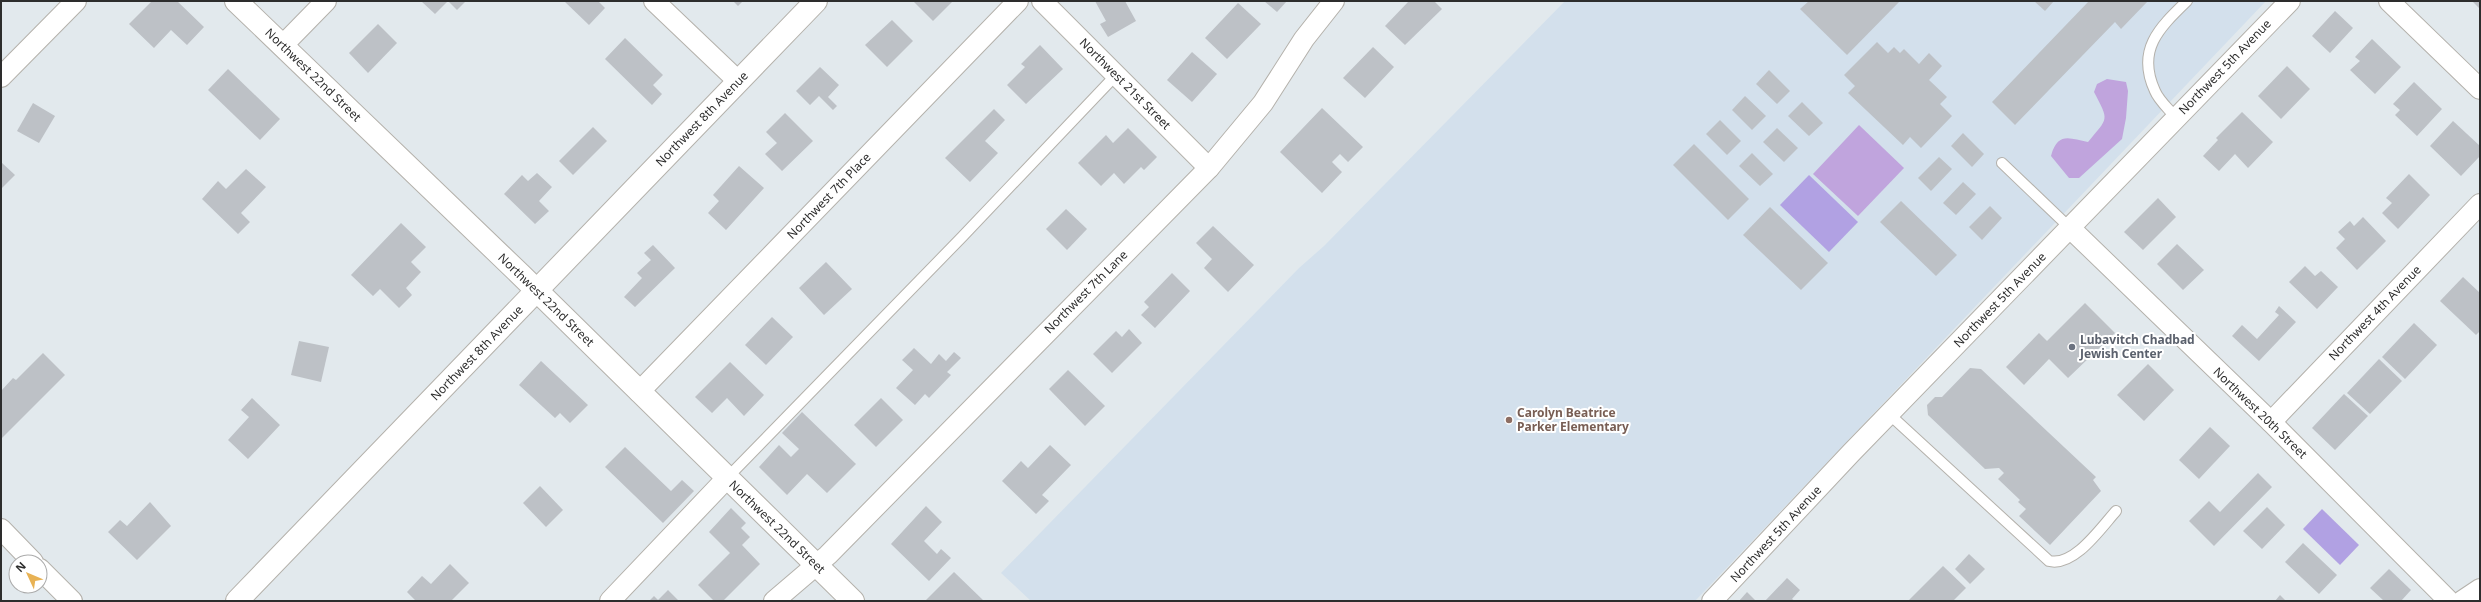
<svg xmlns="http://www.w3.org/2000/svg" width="2481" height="602" font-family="'Noto Sans',sans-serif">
	<rect width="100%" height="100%" fill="#e2e9ed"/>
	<path fill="#d3e0ec" d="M1565 1H2266L1695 601H1031L1001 573 1299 268 1324 246Z"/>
	<g fill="#c0a4dd">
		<path d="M2107 79 2126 82 2128 91 2126 118 2122 139 2079 178H2069L2051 156C2058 131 2070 139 2088 142 2109 117 2109 121 2094 92L2097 84Z"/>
		<path d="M1859 125 1904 168 1858 216 1813 174Z"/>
	</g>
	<g fill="#b1a1e3">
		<path d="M1809 175 1858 222 1829 252 1780 205Z"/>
		<path d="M2322 509 2359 545 2340 565 2303 529Z"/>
	</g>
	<g fill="#bdc1c6">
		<path d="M152 1H177L204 27 187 45 171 30 154 48 129 24Z"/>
		<path d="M421 1H448L435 14Z"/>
		<path d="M448 1H466L457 10Z"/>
		<path d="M564 1H598L605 8 589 25Z"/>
		<path d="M733 1H743L738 6Z"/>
		<path d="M913 1H953L933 21Z"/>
		<path d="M1095 1H1125L1136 21 1108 37 1100 24 1106 21Z"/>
		<path d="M1264 1H1287L1277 12Z"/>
		<path d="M1409 1H1434L1442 9 1405 45 1385 26Z"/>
		<path d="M1809 1H1900L1847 55 1800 9Z"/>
		<path d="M2034 1H2054L2045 11Z"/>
		<path d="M2089 1H2148L2121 29 2115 22 2015 125 1992 102Z"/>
		<path d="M2472 1H2480V9Z"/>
		<path d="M1238 3 1261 24 1227 59 1205 38Z"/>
		<path d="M2335 11 2353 28 2330 53 2312 36Z"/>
		<path d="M892 20 913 41 887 67 865 45Z"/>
		<path d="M378 24 397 43 368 73 349 53Z"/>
		<path d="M625 38 663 75 653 85 662 94 652 105 605 59Z"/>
		<path d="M2372 39 2401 67 2375 94 2350 70 2360 61 2355 57Z"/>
		<path d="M1877 42 1888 53 1894 47 1900 53 1904 49 1919 64 1929 53 1942 66 1929 80 1947 97 1940 104 1952 116 1921 148 1910 137 1903 145 1848 93 1855 86 1844 75Z"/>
		<path d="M1040 45 1063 69 1026 104 1007 85 1025 67 1021 64Z"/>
		<path d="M1373 47 1394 67 1365 98 1343 78Z"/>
		<path d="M1192 52 1217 74 1192 102 1167 80Z"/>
		<path d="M2287 66 2310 89 2281 119 2258 96Z"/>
		<path d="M820 67 839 85 828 97 837 106 833 110 819 96 810 105 796 91Z"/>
		<path d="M228 69 280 119 260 140 208 90Z"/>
		<path d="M1769 70 1790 91 1777 104 1756 84Z"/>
		<path d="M2414 82 2442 109 2417 136 2395 115 2400 110 2393 104Z"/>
		<path d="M1745 96 1766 116 1752 130 1732 110Z"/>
		<path d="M1802 102 1823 123 1809 136 1788 116Z"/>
		<path d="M33 103 55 116 39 143 17 131Z"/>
		<path d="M1322 108 1363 147 1348 162 1340 154 1332 162 1342 172 1322 193 1280 152Z"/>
		<path d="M994 109 1005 120 985 141 998 153 970 182 945 158Z"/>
		<path d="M2242 112 2273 142 2248 168 2235 154 2219 171 2203 156 2218 140 2216 138Z"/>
		<path d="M785 113 813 141 782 171 765 154 777 143 766 132Z"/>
		<path d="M1720 120 1741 141 1727 155 1706 134Z"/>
		<path d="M2453 121 2480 146V156L2461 176 2430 146Z"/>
		<path d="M593 127 607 141 573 175 559 161Z"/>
		<path d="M1128 128 1157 157 1144 170 1141 167 1124 184 1114 173 1101 186 1078 163 1106 135 1113 143Z"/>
		<path d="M1777 128 1798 148 1784 162 1763 142Z"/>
		<path d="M1963 133 1984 154 1972 167 1951 146Z"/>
		<path d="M1694 144 1749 199 1728 220 1673 165Z"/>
		<path d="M1752 153 1773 174 1760 186 1739 166Z"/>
		<path d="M1939 157 1952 169 1931 191 1918 178Z"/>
		<path d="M1 162 15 175 1 189Z"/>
		<path d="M739 166 764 188 726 230 708 213 719 201 713 195Z"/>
		<path d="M246 169 266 187 241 213 250 222 238 234 202 199 218 181 226 189Z"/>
		<path d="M537 173 552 187 539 201 549 211 535 224 504 194 522 175 528 181Z"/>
		<path d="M2409 174 2430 195 2398 229 2382 213 2392 203 2386 198Z"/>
		<path d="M1963 182 1976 194 1956 215 1943 203Z"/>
		<path d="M2158 198 2176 217 2143 250 2124 232Z"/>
		<path d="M1901 201 1957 255 1936 276 1880 222Z"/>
		<path d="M1990 206 2002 218 1982 240 1969 227Z"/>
		<path d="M1770 207 1828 263 1801 290 1743 235Z"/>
		<path d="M1066 209 1087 229 1067 250 1046 229Z"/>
		<path d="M2363 217 2386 241 2357 270 2336 248 2345 239 2338 232 2350 221 2354 226Z"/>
		<path d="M401 223 426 247 411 262 421 272 406 288 412 295 399 308 380 289 373 296 351 275Z"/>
		<path d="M1213 226 1254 265 1228 292 1204 268 1212 259 1196 243Z"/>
		<path d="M2177 244 2204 270 2183 290 2157 264Z"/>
		<path d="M653 245 675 268 635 307 624 297 642 278 637 273 651 260 644 253Z"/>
		<path d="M826 262 852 289 824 315 799 288Z"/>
		<path d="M2305 266 2315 276 2321 271 2338 287 2317 309 2289 282Z"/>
		<path d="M1172 273 1190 291 1155 328 1141 315 1149 307 1144 302Z"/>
		<path d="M2463 277 2480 293V331L2476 335 2440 301Z"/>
		<path d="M2085 303 2115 333 2068 378 2049 359 2024 385 2006 367 2039 333 2047 341Z"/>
		<path d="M2279 306 2296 322 2259 361 2232 336 2242 325 2257 339 2279 315 2275 312Z"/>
		<path d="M772 317 793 337 766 365 745 345Z"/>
		<path d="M2414 323 2437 345 2405 379 2382 357Z"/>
		<path d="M1129 329 1142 343 1112 373 1093 354 1116 331 1122 337Z"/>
		<path d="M299 341 329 347 321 382 291 375Z"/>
		<path d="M914 348 931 364 939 354 946 361 954 352 961 358 947 372 951 375 929 398 925 394 915 405 896 388 913 370 902 360Z"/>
		<path d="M43 353 65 375 1 439V391L13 378 16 380Z"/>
		<path d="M2379 359 2402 381 2370 414 2347 393Z"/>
		<path d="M541 361 588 405 570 423 560 413 555 418 519 385Z"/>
		<path d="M730 362 764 395 744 416 727 398 712 413 695 397Z"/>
		<path d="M2148 364 2174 390 2144 421 2117 395Z"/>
		<path d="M1970 368 1981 369 2096 477 2093 480 2101 491 2050 545 2019 516 2026 509 2018 502 2020 500 1998 479 2004 473 1999 468 1985 469 1928 415 1927 405 1935 397H1942Z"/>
		<path d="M1068 370 1105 406 1085 426 1049 389Z"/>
		<path d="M2344 394 2368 416 2335 450 2312 428Z"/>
		<path d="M252 398 280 425 248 459 228 440 249 417 241 410Z"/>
		<path d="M881 398 903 420 876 447 854 425Z"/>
		<path d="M802 412 856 464 827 493 807 474 787 495 759 467 779 445 791 457 799 449 782 433Z"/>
		<path d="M2210 427 2230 446 2199 479 2179 460Z"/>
		<path d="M1050 445 1071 465 1042 495 1049 501 1036 514 1002 481 1021 461 1028 468Z"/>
		<path d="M625 447 671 491 682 480 694 491 663 523 605 467Z"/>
		<path d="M2258 473 2272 487 2214 546 2189 521 2209 501 2220 512Z"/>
		<path d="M540 486 563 510 546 527 523 503Z"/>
		<path d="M150 502 171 526 137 560 108 532 120 520 127 526Z"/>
		<path d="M926 506 942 522 924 541 937 554 941 549 951 558 929 581 891 544Z"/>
		<path d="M2267 507 2285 525 2262 549 2243 531Z"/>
		<path d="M731 508 746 523 741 528 750 537 742 545 760 564 723 601H714L698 585 730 553 709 532Z"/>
		<path d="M2303 543 2337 575 2319 594 2285 562Z"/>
		<path d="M1969 554 1985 569 1970 584 1955 569Z"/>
		<path d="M450 564 469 583 451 601H416L407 592 422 576 431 584Z"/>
		<path d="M1943 566 1966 588 1953 601H1908Z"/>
		<path d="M2389 569 2411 590 2401 601H2384L2370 588Z"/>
		<path d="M954 572 984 601H925Z"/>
		<path d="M1787 578 1800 590 1792 599 1795 601H1765Z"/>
		<path d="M668 590 679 601H649L654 596 658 600Z"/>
		<path d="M1747 592 1756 601H1739Z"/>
		<path d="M2280 595 2286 601H2275Z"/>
	</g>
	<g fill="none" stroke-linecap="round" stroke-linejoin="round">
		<defs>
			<g id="lane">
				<path d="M2176 118C2170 110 2159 101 2155 91 2136 50 2159 28 2187 1"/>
				<path d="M2002 163 2069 227"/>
				<path d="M1889 414 2049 561C2074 567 2100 529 2116 511"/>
				<path d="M727 478 962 237 1116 75"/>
			</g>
			<g id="street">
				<path d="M654 1 738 81"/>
				<path d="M1042 1 1209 168"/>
				<path d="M2389 1 2480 89"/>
				<path d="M282 46 326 1"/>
				<path d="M1 77 76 1"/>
				<path d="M2069 227 2271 422 2449 601"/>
				<path d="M639 392 1018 1"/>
				<path d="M2271 422 2480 204"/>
				<path d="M1 529 33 562"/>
				<path d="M40 569 72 601"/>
				<path d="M610 601 727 478"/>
				<path d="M774 601 828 555 1209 168 1263 103 1304 39 1334 1"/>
				<path d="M1712 601 1851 453 2290 1"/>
				<path d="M2462 601 2480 589"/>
			</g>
			<g id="secondary">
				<path d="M236 1 521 275 853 601"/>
				<path d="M237 601 816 1"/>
			</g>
		</defs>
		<use href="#lane" stroke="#b4b1ab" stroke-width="12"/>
		<use href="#street" stroke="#b4b1ab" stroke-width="22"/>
		<use href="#secondary" stroke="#b4b1ab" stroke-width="24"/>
		<use href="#lane" stroke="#fff" stroke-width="10"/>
		<use href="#street" stroke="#fff" stroke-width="20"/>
		<use href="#secondary" stroke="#fff" stroke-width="22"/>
	</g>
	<circle fill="#6b7280" stroke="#fff" stroke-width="1.5" cx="2072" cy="347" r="4"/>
	<circle fill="#8d6e63" stroke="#fff" stroke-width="1.5" cx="1509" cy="420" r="4"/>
	<g text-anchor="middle" stroke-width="4" stroke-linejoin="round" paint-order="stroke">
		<g font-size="12" fill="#2d2d2d" stroke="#fff">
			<text transform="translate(2225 67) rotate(-46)" y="4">Northwest 5th Avenue</text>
			<text transform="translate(313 75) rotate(44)" y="4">Northwest 22nd Street</text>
			<text transform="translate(1125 84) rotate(45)" y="4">Northwest 21st Street</text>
			<text transform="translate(702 119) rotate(-46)" y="4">Northwest 8th Avenue</text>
			<text transform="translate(829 196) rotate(-46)" y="4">Northwest 7th Place</text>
			<text transform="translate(1086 292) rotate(-45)" y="4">Northwest 7th Lane</text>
			<text transform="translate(546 300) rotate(44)" y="4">Northwest 22nd Street</text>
			<text transform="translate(2000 300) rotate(-46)" y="4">Northwest 5th Avenue</text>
			<text transform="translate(2375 313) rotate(-46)" y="4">Northwest 4th Avenue</text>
			<text transform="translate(477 353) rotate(-46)" y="4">Northwest 8th Avenue</text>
			<text transform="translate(2260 413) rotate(44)" y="4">Northwest 20th Street</text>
			<text transform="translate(777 527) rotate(44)" y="4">Northwest 22nd Street</text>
			<text transform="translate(1776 534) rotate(-47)" y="4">Northwest 5th Avenue</text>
		</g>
		<g font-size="12" font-weight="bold" fill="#5b616d" stroke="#fff" text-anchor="start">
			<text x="2080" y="344">Lubavitch Chadbad<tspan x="2080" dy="14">Jewish Center</tspan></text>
		</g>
		<g font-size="12" font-weight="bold" fill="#785e54" stroke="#fff" text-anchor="start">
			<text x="1517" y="417">Carolyn Beatrice<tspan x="1517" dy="14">Parker Elementary</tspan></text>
		</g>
	</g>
	<rect width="2481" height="602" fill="none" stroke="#2d2d2d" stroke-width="4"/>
	<g transform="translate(28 574) rotate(314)"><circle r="19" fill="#ffffff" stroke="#ababab"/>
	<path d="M0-3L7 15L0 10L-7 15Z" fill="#e8b254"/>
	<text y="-6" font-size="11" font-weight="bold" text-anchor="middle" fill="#2d2d2d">N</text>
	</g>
</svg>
